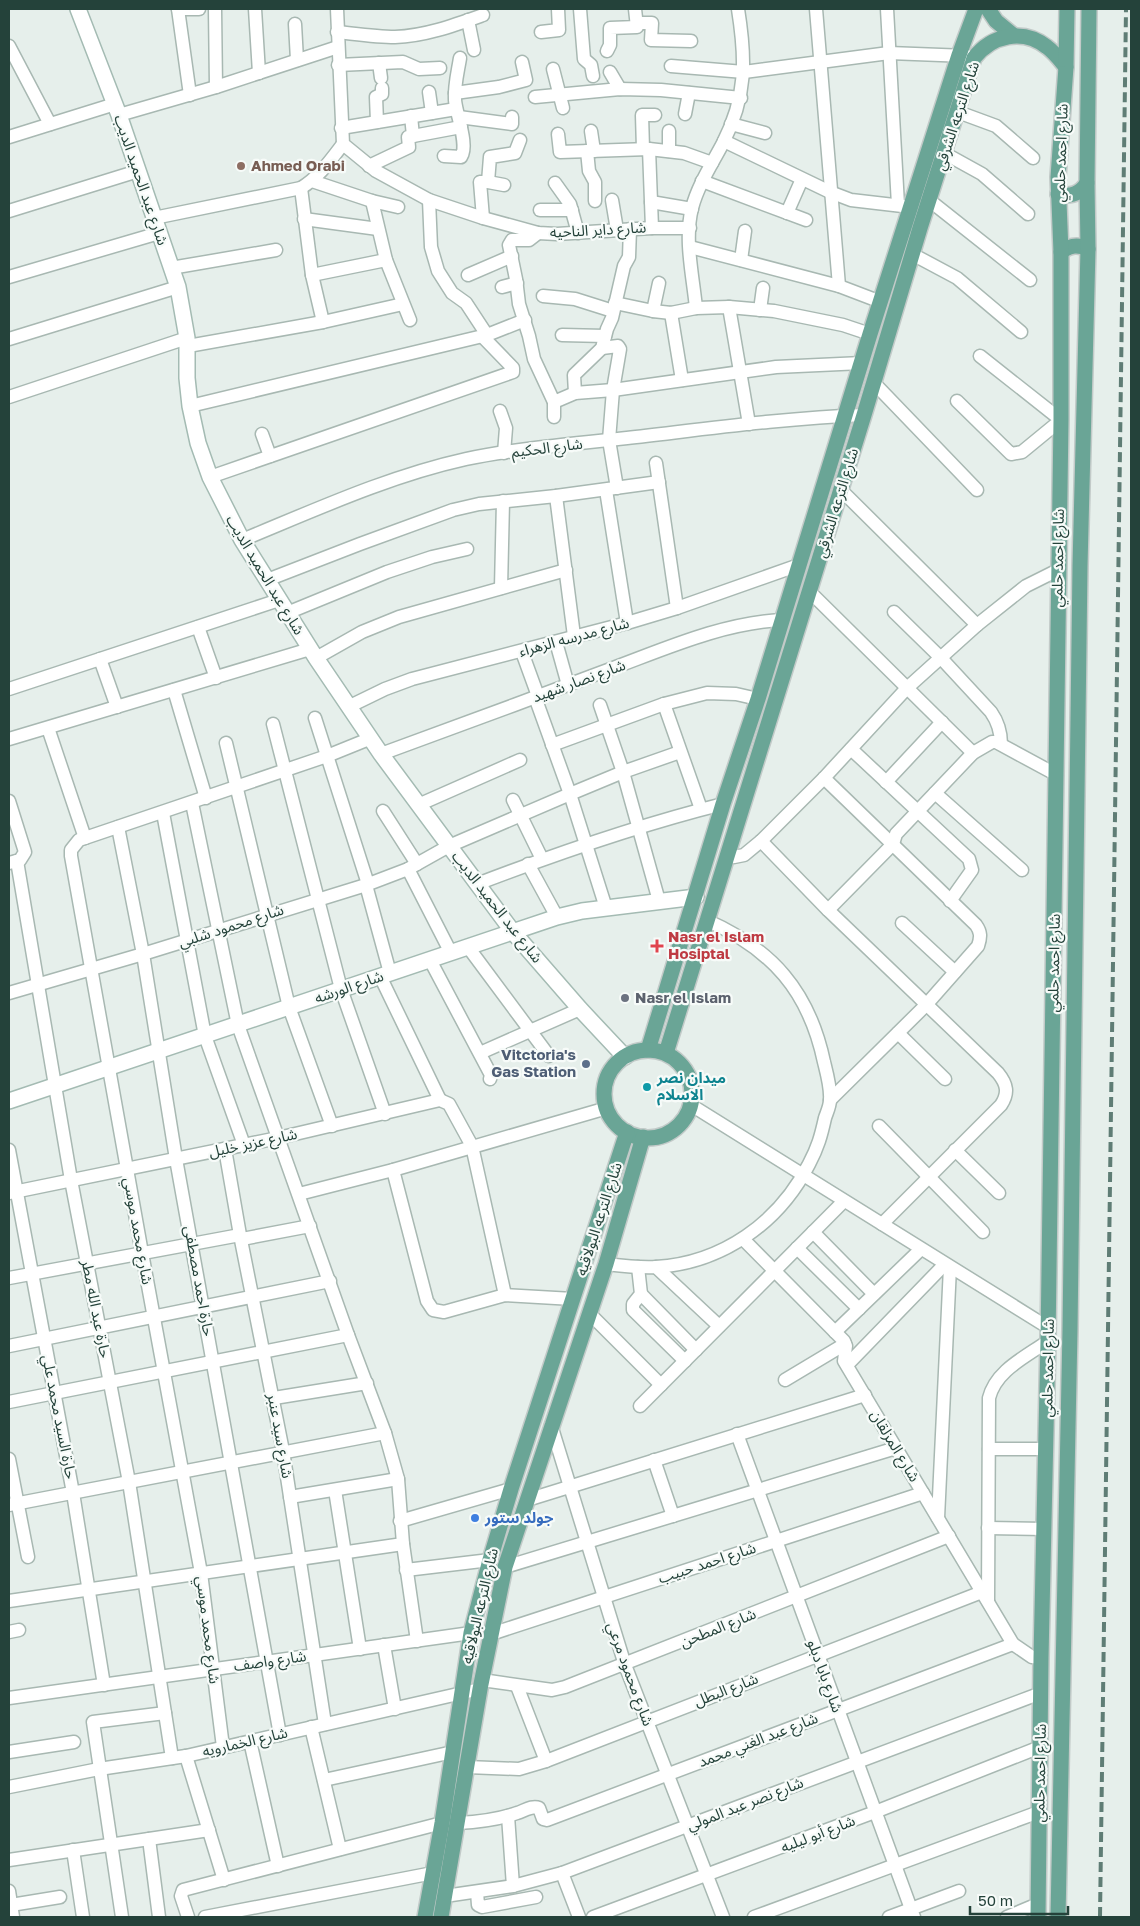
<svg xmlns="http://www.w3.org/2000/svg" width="1140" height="1926" font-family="'Golos Text','Noto Sans Arabic',sans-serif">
	<rect width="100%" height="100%" fill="#e6efeb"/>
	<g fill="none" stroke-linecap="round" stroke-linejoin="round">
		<defs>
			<g id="street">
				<path d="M178 9 190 95"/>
				<path d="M178 9H199"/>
				<path d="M215 9 216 87"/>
				<path d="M255 9 259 73"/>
				<path d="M337 9 343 144 376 171 429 200 483 218 538 233 557 234 652 228H690"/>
				<path d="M580 9 584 59 591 65 593 76"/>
				<path d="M816 9 839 286"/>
				<path d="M887 9 898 205"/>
				<path d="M468 20 474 50"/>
				<path d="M637 23H652L651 40 691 41"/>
				<path d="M295 24 297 60"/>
				<path d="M337 32C356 34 376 37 395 37 425 36 455 25 483 15"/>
				<path d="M541 32 559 30 558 9"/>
				<path d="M9 46 50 124"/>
				<path d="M607 51 610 45V28L637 27 635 9"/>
				<path d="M379 63 381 78"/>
				<path d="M338 65 403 62 419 69 440 68"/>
				<path d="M671 66 744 72 889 53 967 56"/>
				<path d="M553 69 563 108"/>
				<path d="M610 72 620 89"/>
				<path d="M429 92 432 113"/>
				<path d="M455 93 499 87 526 80 522 62"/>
				<path d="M535 97 620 89 661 90 741 98"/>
				<path d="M958 112 996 126 1033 158"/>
				<path d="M685 114 689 93"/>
				<path d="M119 115 216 87 338 47"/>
				<path d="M459 117 512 124V117"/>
				<path d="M377 122 376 97 382 94V88"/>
				<path d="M731 124 765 133"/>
				<path d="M341 128 456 109"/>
				<path d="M591 131 594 151"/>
				<path d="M669 131V151"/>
				<path d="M558 134 560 152 649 149 684 153 712 163"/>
				<path d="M413 136 461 127"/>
				<path d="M9 137 115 104"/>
				<path d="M724 141 830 192 851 200 911 207"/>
				<path d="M643 149 642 115H655"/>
				<path d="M649 149 652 228"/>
				<path d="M587 151 589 171 595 182V201"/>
				<path d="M944 153 982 174 1028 214"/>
				<path d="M444 156 461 157C469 145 456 114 455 100 454 86 458 71 460 58"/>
				<path d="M369 166 409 147 408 137 413 136 411 116"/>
				<path d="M312 181 372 201 398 207"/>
				<path d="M702 181 806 220"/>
				<path d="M488 182 504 185"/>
				<path d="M555 183 570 204 578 233"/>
				<path d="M301 188 312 275 323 322"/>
				<path d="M429 200 431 247 438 271 452 293 466 303 487 335"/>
				<path d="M612 200 617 230"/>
				<path d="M929 200 1030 280"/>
				<path d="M372 201 386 260 410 320"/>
				<path d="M651 202 692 209"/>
				<path d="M540 210H572"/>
				<path d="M9 211 138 171"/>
				<path d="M787 213 802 179"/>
				<path d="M154 218 301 188C319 177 330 161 343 144"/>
				<path d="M483 218 480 182H488L490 157 515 153 520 140"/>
				<path d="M304 219 378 229"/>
				<path d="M538 233 529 240H512L509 245 516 279 519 304 529 336 534 359 554 402V417"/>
				<path d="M690 247 839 286 881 302"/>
				<path d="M912 254 957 278 1021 332"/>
				<path d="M741 260 745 231"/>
				<path d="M171 268 276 250"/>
				<path d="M312 275 386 260"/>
				<path d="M468 275 512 256"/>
				<path d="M9 277 159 233"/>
				<path d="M502 287 517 283"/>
				<path d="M543 296 575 299 613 311"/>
				<path d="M615 303 653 311 671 313 696 308 729 307 774 311 843 325 870 334"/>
				<path d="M729 307 749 424"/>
				<path d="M696 308C693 276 684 240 692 208 698 185 712 164 723 143 747 96 746 59 738 9"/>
				<path d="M760 310 763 288"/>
				<path d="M653 311 659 283"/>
				<path d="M671 313 682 380"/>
				<path d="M562 335 605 336"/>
				<path d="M9 339 178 287"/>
				<path d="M188 346 323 322 403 304"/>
				<path d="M602 348 618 346 620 349 613 390 609 440 617 488"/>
				<path d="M874 383 977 490"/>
				<path d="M575 393 574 375 602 348 607 329 612 318 624 266 629 257 630 229"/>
				<path d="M9 397 187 338"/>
				<path d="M957 401 1011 454 1022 452 1061 420 980 356"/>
				<path d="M554 402 575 393 613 390 776 367 862 363"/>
				<path d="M190 406 487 335 525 320"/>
				<path d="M500 411 506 428 504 453"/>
				<path d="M262 434 270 456"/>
				<path d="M656 463 677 608"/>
				<path d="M210 477 513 372V368L482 336"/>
				<path d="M606 490 627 623"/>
				<path d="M841 490 977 625"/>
				<path d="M556 496 574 636"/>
				<path d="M242 540C315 510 389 476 466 459 519 448 574 444 627 438 706 429 785 418 864 415"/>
				<path d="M267 580 360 544 453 510 479 504 556 496 659 482"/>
				<path d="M501 588 503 501"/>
				<path d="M809 591 973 753"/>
				<path d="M894 612 941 658 991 712C998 722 1001 731 1001 744"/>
				<path d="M287 613 387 572 432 557 467 549"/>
				<path d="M198 627 216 678"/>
				<path d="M556 642 568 685"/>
				<path d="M522 652 538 696"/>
				<path d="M316 658 362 632 399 617 566 570"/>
				<path d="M100 659 117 707"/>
				<path d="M9 689 279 600"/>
				<path d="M174 690 206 798"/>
				<path d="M535 697 570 794 606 908"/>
				<path d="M664 704 701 809"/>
				<path d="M600 705 623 772 659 901"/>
				<path d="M348 707 385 689 412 679 627 623 677 608 799 565"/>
				<path d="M315 718 368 884"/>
				<path d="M273 724 341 989 385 1114"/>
				<path d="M48 728 85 838"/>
				<path d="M9 739 310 649"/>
				<path d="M226 743 289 1007 332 1126"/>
				<path d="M552 745 664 704 707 693 736 694 758 699"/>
				<path d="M851 749 969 859 972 870 950 901"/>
				<path d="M381 754C458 726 536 697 613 668 667 648 723 623 781 620"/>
				<path d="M824 778 976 925C981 932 981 937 978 946L926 1005 830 1100"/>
				<path d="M886 782 942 722"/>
				<path d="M935 793 1022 870"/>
				<path d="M513 800 542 859"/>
				<path d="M9 801 25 852 20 860 9 863"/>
				<path d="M192 803 238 1025 348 1335 385 1433 398 1479 403 1544 417 1641"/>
				<path d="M418 805 520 760"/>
				<path d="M383 811 417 864"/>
				<path d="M163 813 205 1036 244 1145"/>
				<path d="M118 827 143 954 176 1159 280 1735"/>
				<path d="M761 841 828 910 998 1073C1007 1084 1009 1093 1001 1105L882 1224"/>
				<path d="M727 854 734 857 744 855 761 841 824 778 907 688 977 625 1026 586 1058 570"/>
				<path d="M17 861 71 1180 129 1482 172 1758"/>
				<path d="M528 864 557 917"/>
				<path d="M408 869 451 953"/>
				<path d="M477 884C558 853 639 825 723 804"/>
				<path d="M366 885 390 973"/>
				<path d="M828 910 893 844 896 834 973 753 992 742H996L1057 775"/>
				<path d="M902 923 955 972"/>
				<path d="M468 947 549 1056"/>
				<path d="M430 960 491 1075 490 1079"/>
				<path d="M380 976 440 1100"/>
				<path d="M9 993 143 954 366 885 408 869 449 846 570 794 623 772 680 752"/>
				<path d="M898 1033 945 1079"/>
				<path d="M480 1053 580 1009"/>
				<path d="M691 1105 1049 1328"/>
				<path d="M879 1126 983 1232"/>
				<path d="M225 1149 240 1235 283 1451 325 1724"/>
				<path d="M9 1150 73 1493 104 1685"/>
				<path d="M955 1150 999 1193"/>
				<path d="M393 1170 427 1301 433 1310 444 1312 505 1295 573 1299"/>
				<path d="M9 1193 278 1138 440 1100 449 1104 472 1146 505 1295"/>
				<path d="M299 1194 393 1170 607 1108"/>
				<path d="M813 1232 874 1294"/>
				<path d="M242 1239 310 1226"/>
				<path d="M743 1239 844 1341 846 1346 844 1361 1013 1644 1032 1657 1041 1658"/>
				<path d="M797 1248 859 1309"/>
				<path d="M606 1264C623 1266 639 1268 656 1267 722 1263 779 1223 809 1164 818 1147 821 1136 825 1118 827 1112 830 1106 830 1100 831 1088 827 1074 824 1062 809 991 772 949 706 920"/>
				<path d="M638 1267 641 1294 633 1304V1310L685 1361"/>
				<path d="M656 1267 719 1326"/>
				<path d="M9 1278 240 1235"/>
				<path d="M641 1294 696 1350"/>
				<path d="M589 1313 661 1385"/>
				<path d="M835 1332 921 1249"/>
				<path d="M9 1346 330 1281"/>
				<path d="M847 1365 945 1264"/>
				<path d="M785 1380 845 1344"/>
				<path d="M274 1398 367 1383"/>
				<path d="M9 1402 348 1335"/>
				<path d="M640 1406 844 1201"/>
				<path d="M551 1425 625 1665 723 1917"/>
				<path d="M737 1434 914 1917"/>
				<path d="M989 1449H1046"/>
				<path d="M9 1459 28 1557"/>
				<path d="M654 1460 673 1516"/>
				<path d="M335 1490 360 1649"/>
				<path d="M290 1497 398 1479"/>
				<path d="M527 1500 865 1395"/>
				<path d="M9 1505 385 1433"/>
				<path d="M938 1518 950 1267"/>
				<path d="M400 1521 511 1489"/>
				<path d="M988 1528 1044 1529"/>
				<path d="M505 1567 896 1448"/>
				<path d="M406 1570 490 1560"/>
				<path d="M9 1601 403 1544"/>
				<path d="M988 1601 989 1398C996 1370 1026 1357 1048 1341"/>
				<path d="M9 1632 19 1630"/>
				<path d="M491 1634 923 1493"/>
				<path d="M384 1645 395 1709"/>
				<path d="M482 1680 552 1690 565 1687 949 1536"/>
				<path d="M517 1686 546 1761"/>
				<path d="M9 1698 471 1633"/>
				<path d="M311 1727 340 1849"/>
				<path d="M250 1741 278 1866"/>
				<path d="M223 1747 201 1573 142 1253 71 856V850L79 840 327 756 369 739"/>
				<path d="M9 1752 74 1742"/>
				<path d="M186 1756 224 1880"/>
				<path d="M467 1767 519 1769 546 1761 982 1592"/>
				<path d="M324 1780 453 1752"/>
				<path d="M9 1787 99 1769 186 1756 480 1689"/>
				<path d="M508 1816 513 1886"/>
				<path d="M458 1823C478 1822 497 1820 517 1813 524 1811 532 1805 539 1808L543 1819 547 1820 1013 1644"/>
				<path d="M149 1839 159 1917"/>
				<path d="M73 1850 83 1917"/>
				<path d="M9 1860 209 1830"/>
				<path d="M562 1873 579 1917"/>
				<path d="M9 1891 13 1917"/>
				<path d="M477 1892 478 1905 482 1907 536 1897"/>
				<path d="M445 1896 513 1886 562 1873 1041 1693"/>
				<path d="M11 1905 60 1897"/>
				<path d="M122 1917 93 1722 165 1713"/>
				<path d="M188 1917 181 1896 183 1890 442 1823"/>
				<path d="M205 1917 433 1873"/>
				<path d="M593 1917 875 1812 1040 1747"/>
				<path d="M754 1917 1039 1812"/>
				<path d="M889 1917 959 1891"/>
				<path d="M1007 1917 1038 1904"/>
			</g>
			<g id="secondary">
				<path d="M78 9 119 115 178 287 187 338V378L190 406 198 443 210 477 242 540 316 658 381 754 513 932 580 1009 625 1057"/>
				<path d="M9 1101 557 917 582 911 696 897"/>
			</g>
			<g id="primary">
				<path d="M988 9 996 21 1013 35"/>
				<path d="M1058 194C1071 197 1080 194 1087 183"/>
				<path d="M1061 252C1070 245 1078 244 1088 249"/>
				<path d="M648 1050 723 804 758 699 870 334 959 55 976 9"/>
				<circle cx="648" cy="1094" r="44"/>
				<path d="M666 1053 864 415 920 228 974 58C992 35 1023 28 1047 47 1054 52 1060 60 1066 67"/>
				<path d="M425 1917 442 1823 471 1633 490 1560 511 1489 627 1132"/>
				<path d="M441 1917 480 1689 505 1567 606 1264 643 1137"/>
				<path d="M1038 1917 1041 1658 1048 1341 1061 420V252L1058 177 1066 67 1067 9"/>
				<path d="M1058 1917 1070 1330 1080 566 1088 249 1087 183 1089 9"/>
			</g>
		</defs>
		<use href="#street" stroke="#a8b8b2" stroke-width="15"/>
		<use href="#secondary" stroke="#a4bbb3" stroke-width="18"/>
		<use href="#primary" stroke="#c2cac8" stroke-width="18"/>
		<use href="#street" stroke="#fff" stroke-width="12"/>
		<use href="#secondary" stroke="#fff" stroke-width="15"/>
		<use href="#primary" stroke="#6aa596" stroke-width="15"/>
		<path stroke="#5f7d75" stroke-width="4" stroke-dasharray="10 5" stroke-linecap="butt" d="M1100 1917 1126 9"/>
	</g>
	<circle fill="#8d6e63" stroke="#f7fbf9" stroke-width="2" cx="241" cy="166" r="5"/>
	<path fill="#e0444e" stroke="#f7fbf9" stroke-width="2" d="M654.5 938.5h5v5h5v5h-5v5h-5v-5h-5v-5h5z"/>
	<circle fill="#6b7280" stroke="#f7fbf9" stroke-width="2" cx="625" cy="998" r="5"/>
	<circle fill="#5c6f8a" stroke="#f7fbf9" stroke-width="2" cx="586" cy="1064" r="5"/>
	<circle fill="#0f9aa8" stroke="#f7fbf9" stroke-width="2" cx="647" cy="1087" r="5"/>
	<circle fill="#3f7fe0" stroke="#f7fbf9" stroke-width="2" cx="475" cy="1518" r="5"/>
	<g text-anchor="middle" stroke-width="4.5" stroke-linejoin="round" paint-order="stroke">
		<g font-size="15" fill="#24423a" stroke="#f7fbf9">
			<text transform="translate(957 116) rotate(-72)" y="5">شارع الترعه الشرقي</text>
			<text transform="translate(1061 153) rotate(-88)" y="5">شارع احمد حلمي</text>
			<text transform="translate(141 180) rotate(71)" y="5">شارع عبد الحميد الديب</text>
			<text transform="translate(598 230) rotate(-3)" y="5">شارع داير الناحيه</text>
			<text transform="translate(547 448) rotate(-7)" y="5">شارع الحكيم</text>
			<text transform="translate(837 503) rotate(-73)" y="5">شارع الترعه الشرقي</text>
			<text transform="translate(1058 558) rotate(-89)" y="5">شارع احمد حلمي</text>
			<text transform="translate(265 575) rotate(59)" y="5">شارع عبد الحميد الديب</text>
			<text transform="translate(574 637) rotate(-15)" y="5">شارع مدرسه الزهراء</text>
			<text transform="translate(579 681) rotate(-20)" y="5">شارع نصار شهيد</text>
			<text transform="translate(497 907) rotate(52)" y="5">شارع عبد الحميد الديب</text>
			<text transform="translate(231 926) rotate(-18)" y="5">شارع محمود شلبي</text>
			<text transform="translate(1054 963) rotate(-89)" y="5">شارع احمد حلمي</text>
			<text transform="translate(349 987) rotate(-19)" y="5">شارع الورشه</text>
			<text transform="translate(253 1143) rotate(-12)" y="5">شارع عزيز خليل</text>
			<text transform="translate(599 1219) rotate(-72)" y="5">شارع الترعه البولاقيه</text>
			<text transform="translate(138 1231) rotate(80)" y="5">شارع محمد موسي</text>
			<text transform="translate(199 1281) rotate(80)" y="5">حارة احمد مصطفى</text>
			<text transform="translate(96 1309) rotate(79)" y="5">حارة عبد الله مطر</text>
			<text transform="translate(1048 1368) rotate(-89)" y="5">شارع احمد حلمي</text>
			<text transform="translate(59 1417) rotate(79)" y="5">حارة السيد محمد علي</text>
			<text transform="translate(280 1436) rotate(80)" y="5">شارع سيد عنبر</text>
			<text transform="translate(895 1446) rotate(59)" y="5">شارع المزلقان</text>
			<text transform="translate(707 1563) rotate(-18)" y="5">شارع احمد حبيب</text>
			<text transform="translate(480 1606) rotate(-77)" y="5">شارع الترعه البولاقيه</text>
			<text transform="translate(718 1628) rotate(-22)" y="5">شارع المطحن</text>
			<text transform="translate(208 1630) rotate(83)" y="5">شارع محمد موسي</text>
			<text transform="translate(270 1661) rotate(-8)" y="5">شارع واصف</text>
			<text transform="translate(630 1674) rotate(70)" y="5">شارع محمود مرعي</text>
			<text transform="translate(825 1676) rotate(70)" y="5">شارع بابا دبلو</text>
			<text transform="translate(726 1690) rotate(-21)" y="5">شارع البطل</text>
			<text transform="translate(758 1740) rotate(-21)" y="5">شارع عبد الغني محمد</text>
			<text transform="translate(245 1742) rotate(-13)" y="5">شارع الخمارويه</text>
			<text transform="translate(1040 1773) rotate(-89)" y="5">شارع احمد حلمي</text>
			<text transform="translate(745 1804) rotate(-21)" y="5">شارع نصر عبد المولي</text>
			<text transform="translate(818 1834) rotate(-21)" y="5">شارع أبو ليليه</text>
		</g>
		<g font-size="15" font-weight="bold" fill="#785e54" stroke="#f7fbf9" text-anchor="start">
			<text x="251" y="171">Ahmed Orabi</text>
		</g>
		<g font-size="15" font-weight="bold" fill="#be3a42" stroke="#f7fbf9" text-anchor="start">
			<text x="668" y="942">Nasr el Islam<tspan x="668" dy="17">Hosiptal</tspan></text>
		</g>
		<g font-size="15" font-weight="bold" fill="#5b616d" stroke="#f7fbf9" text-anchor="start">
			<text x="635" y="1003">Nasr el Islam</text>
		</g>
		<g font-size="15" font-weight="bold" fill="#4e5e75" stroke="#f7fbf9" text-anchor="end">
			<text x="576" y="1060">Vitctoria's<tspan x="576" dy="17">Gas Station</tspan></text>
		</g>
		<g font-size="15" font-weight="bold" fill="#0d838f" stroke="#f7fbf9" text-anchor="start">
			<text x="657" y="1083">ميدان نصر<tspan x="657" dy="17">الاسلام</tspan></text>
		</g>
		<g font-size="15" font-weight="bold" fill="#366cbe" stroke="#f7fbf9" text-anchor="start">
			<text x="485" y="1523">جولد ستور</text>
		</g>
	</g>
	<rect width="1140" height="1926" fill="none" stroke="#24423a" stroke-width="20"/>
	<path d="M970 1906v8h98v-8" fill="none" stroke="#24423a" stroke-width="2.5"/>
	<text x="978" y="1906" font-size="15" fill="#24423a" stroke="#f7fbf9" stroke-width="4" paint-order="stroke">50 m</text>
</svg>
